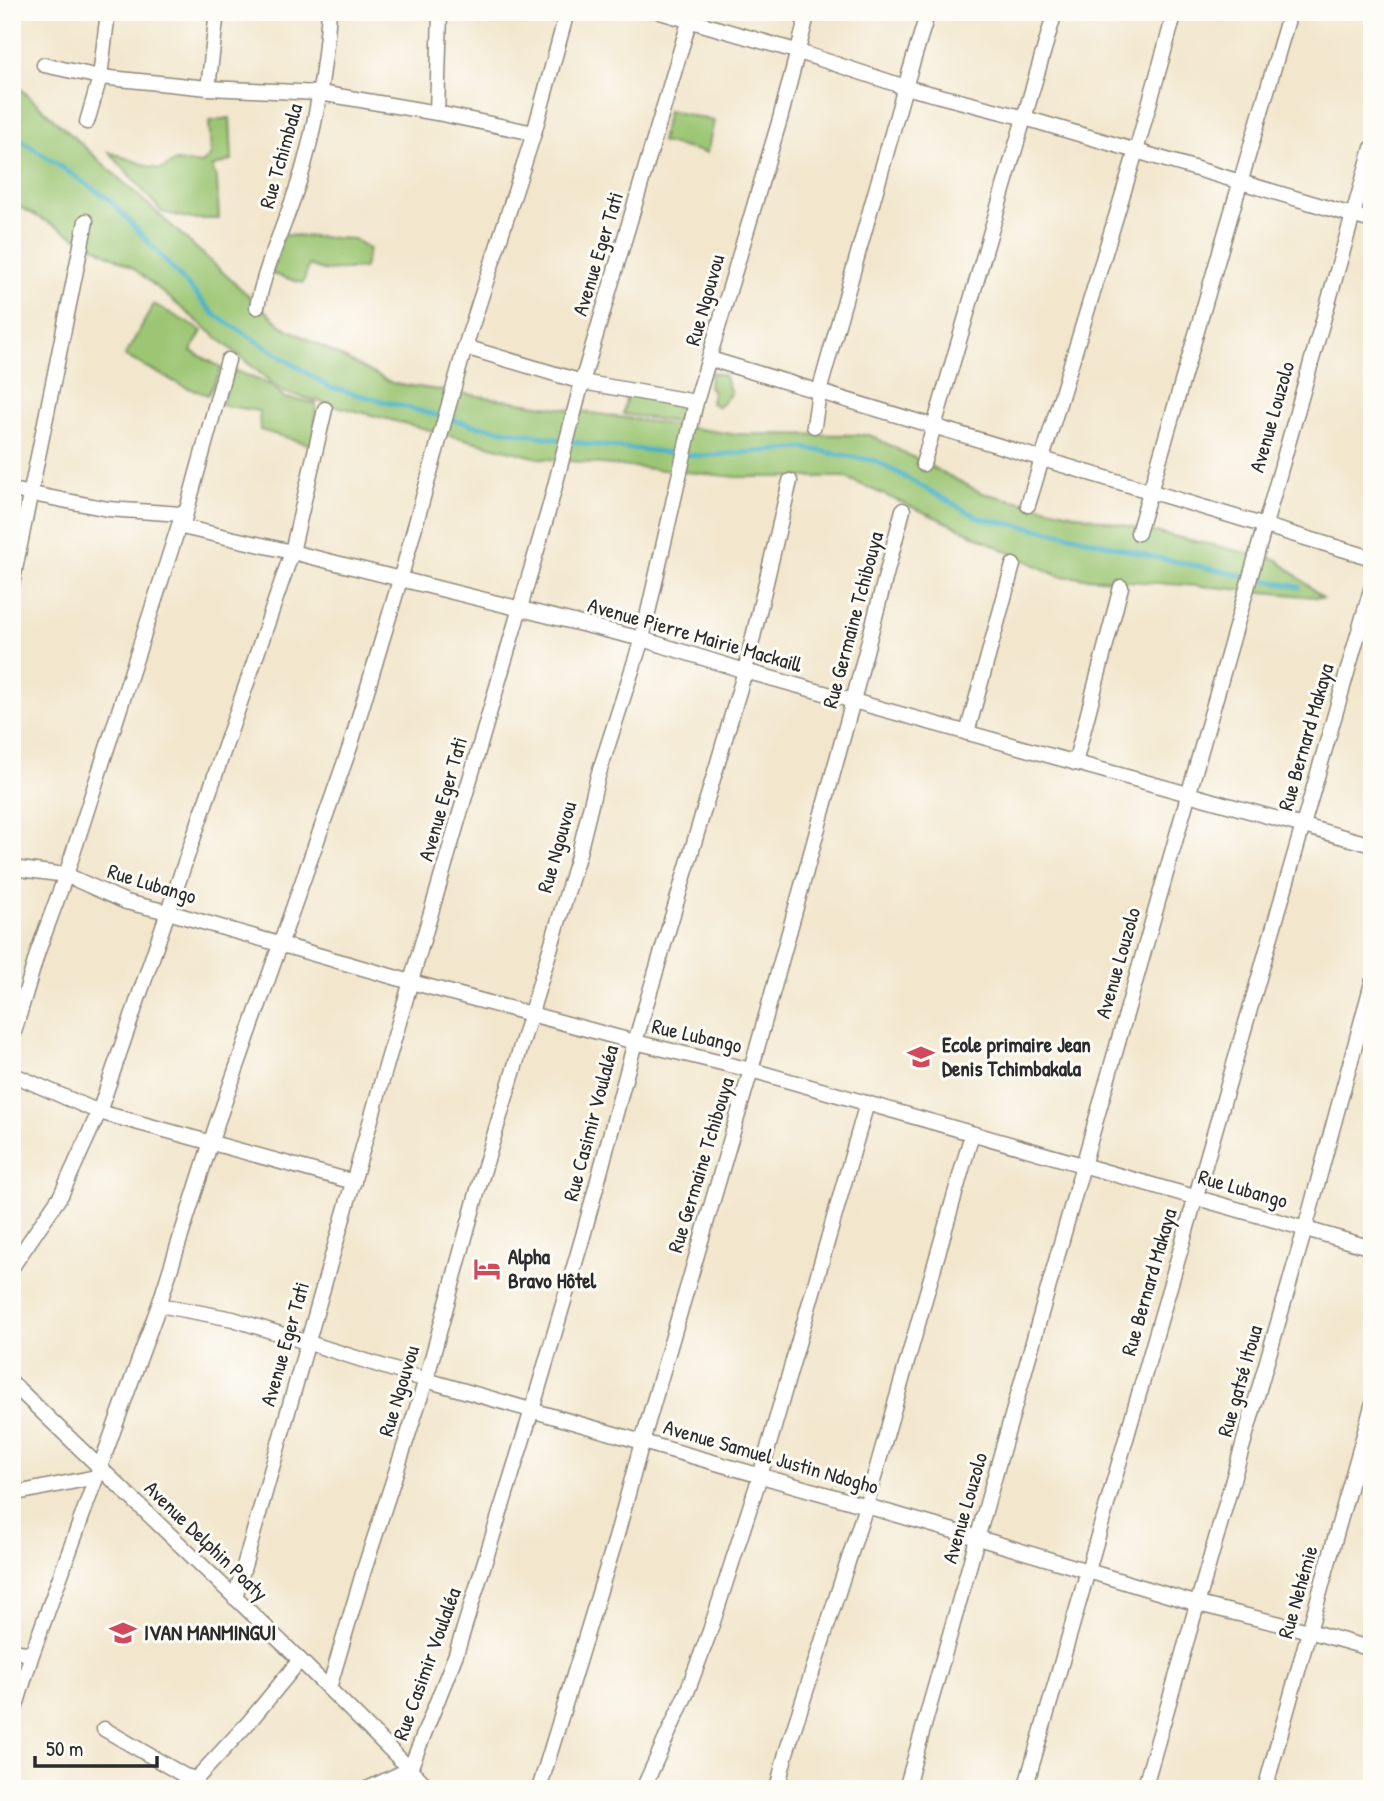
<svg xmlns="http://www.w3.org/2000/svg" width="1384" height="1801" font-family="'Patrick Hand',sans-serif">
	<rect width="100%" height="100%" fill="#fdfcf7"/>
	<filter id="ink" filterUnits="userSpaceOnUse"><feTurbulence type="fractalNoise" baseFrequency=".0143" numOctaves="2"/><feDisplacementMap in="SourceGraphic" scale="14" xChannelSelector="R" yChannelSelector="G"/><feConvolveMatrix kernelMatrix="1 2 1 2 8 2 1 2 1" color-interpolation-filters="sRGB"/></filter>
	<filter id="wash" filterUnits="userSpaceOnUse"><feTurbulence type="fractalNoise" baseFrequency=".00686" numOctaves="4" result="noise"/><feDisplacementMap in="SourceGraphic" scale="28" xChannelSelector="R" yChannelSelector="G"/><feGaussianBlur stdDeviation="1.57" result="paint"/><feColorMatrix in="noise" values="0 0 0 0 0 0 0 0 0 0 0 0 0 0 0 0 0 1.4 0 .05"/><feComposite in="paint" operator="in"/></filter>
	<g filter="url(#wash)">
		<rect width="100%" height="100%" fill="#f2e6cc"/>
		<g fill="#9cc673" stroke="#64784f" stroke-width="2">
			<path d="M12 81 282 326 392 383 732 434 870 435 982 493 1278 560 1323 598 1212 587 1058 576 953 525 844 477H737L538 458 283 392 132 267 12 203Z"/>
			<path d="M668 110 714 121 707 153 661 142Z"/>
			<path d="M230 118 232 160 212 167 217 181 219 219H192L162 212 109 152 160 170 176 161 202 164 211 155 209 121Z"/>
			<path d="M283 235 354 239 369 249 364 268 325 271 309 265 303 283 272 274Z"/>
			<path d="M154 304 202 331 191 351 222 368 208 395 183 386 125 356Z"/>
			<path d="M234 370 271 385 285 398 316 403 315 433 311 445 260 430 259 411 221 405Z"/>
			<path d="M711 372 724 375 731 393 719 407 711 403 713 392 709 386Z"/>
			<path d="M627 394 689 403 682 423 623 414Z"/>
		</g>
		<g fill="none" stroke-linecap="round" stroke-linejoin="round">
			<path stroke="#45b1c2" stroke-width="5" d="M12 134 110 200 214 314 329 387 473 425 587 444 702 456 804 448 876 461 979 518 1074 536 1149 556 1299 587"/>
		</g>
	</g>
	<g filter="url(#ink)">
		<g fill="none" stroke-linecap="round" stroke-linejoin="round">
			<defs>
				<g id="minor">
					<path d="M660 12 796 51 905 87 1025 118 1372 221"/>
					<path d="M44 65 100 77 208 88 320 93 437 113 534 133"/>
					<path d="M208 88 217 12"/>
					<path d="M437 113 440 12"/>
					<path d="M87 122 100 77 108 12"/>
					<path d="M257 307C267 258 291 213 304 165 318 115 325 64 329 12"/>
					<path d="M465 347 582 382 696 402"/>
					<path d="M710 359 1372 558"/>
					<path d="M814 426 819 392 905 87 928 12"/>
					<path d="M923 464 1055 12"/>
					<path d="M12 490 108 509 182 514V527L292 552 642 639 745 671 1372 845"/>
					<path d="M1028 505 1136 151 1175 12"/>
					<path d="M183 524 228 360"/>
					<path d="M1138 533 1290 12"/>
					<path d="M12 584 86 221"/>
					<path d="M967 733 1013 565"/>
					<path d="M1075 763 1121 587"/>
					<path d="M12 868 66 875 126 902 168 912 411 982 635 1042 751 1070 1372 1248"/>
					<path d="M12 1039 38 951 66 875 181 519"/>
					<path d="M12 1074 99 1112 354 1182"/>
					<path d="M12 1267 61 1195 99 1112 292 552 325 409"/>
					<path d="M159 1305 233 1319 426 1380 978 1538 1198 1604 1309 1631 1372 1649"/>
					<path d="M12 1383 300 1660 430 1789"/>
					<path d="M12 1494 96 1477"/>
					<path d="M235 1598 383 1077 550 505 582 382 692 12"/>
					<path d="M12 1651 32 1654"/>
					<path d="M329 1688 364 1570 426 1380 479 1186 579 853 598 776 642 639 696 402 780 119 808 12"/>
					<path d="M12 1719 32 1654 159 1305 216 1126 350 747 400 580 465 347 534 133 567 12"/>
					<path d="M104 1729 185 1776 196 1779 249 1722 300 1660"/>
					<path d="M367 1789 410 1769 456 1654 532 1410 583 1236 635 1042 745 671 790 481"/>
					<path d="M539 1789 616 1538 642 1442 751 1070 853 701 903 510"/>
					<path d="M643 1789 687 1692 710 1631 760 1476 867 1103"/>
					<path d="M777 1789 786 1753 866 1506 972 1134"/>
					<path d="M906 1789 1372 148"/>
					<path d="M1025 1789 1372 586"/>
					<path d="M1144 1789 1305 1229 1372 983"/>
					<path d="M1265 1789 1372 1406"/>
				</g>
			</defs>
			<use href="#minor" stroke="#8e887c" stroke-width="17"/>
			<use href="#minor" stroke="#fff" stroke-width="14"/>
		</g>
	</g>
	<defs>
		<symbol id="school-bare" viewBox="-9 -9 18 18"><path d="M0-5L7-2L0 1L-7-2ZM-4 1L0 2.5L4 1V4Q0 6-4 4Z" fill="#d1495b" stroke="#fdfcf7" stroke-width="2.5" paint-order="stroke"/></symbol>
		<symbol id="hotel-bare" viewBox="-9 -9 18 18"><path d="M-6-4.5h1.5V1H6V5H4.5V3h-9V5H-6ZM-4 0a1.8 1.8 0 1 1 3.6 0ZM.5 0V-2.5h3Q6-2.5 6 0Z" fill="#d1495b" stroke="#fdfcf7" stroke-width="2.5" paint-order="stroke"/></symbol>
		<symbol id="university-bare" viewBox="-9 -9 18 18"><path d="M0-5L7-2L0 1L-7-2ZM-4 1L0 2.5L4 1V4Q0 6-4 4Z" fill="#d1495b" stroke="#fdfcf7" stroke-width="2.5" paint-order="stroke"/></symbol>
	</defs>
	<g fill-rule="evenodd">
		<use href="#school-bare" x="902" y="1038" width="38" height="38"/>
		<use href="#hotel-bare" x="468" y="1250" width="38" height="38"/>
		<use href="#university-bare" x="104" y="1614" width="38" height="38"/>
	</g>
	<g text-anchor="middle" stroke-width="6" stroke-linejoin="round" paint-order="stroke">
		<g font-size="21" fill="#2b2b2b" stroke="#fdfcf7">
			<text transform="translate(281 156) rotate(-74)" y="7">Rue Tchimbala</text>
			<text transform="translate(598 254) rotate(-73)" y="7">Avenue Eger Tati</text>
			<text transform="translate(705 300) rotate(-74)" y="7">Rue Ngouvou</text>
			<text transform="translate(1272 417) rotate(-74)" y="7">Avenue Louzolo</text>
			<text transform="translate(853 620) rotate(-75)" y="7">Rue Germaine Tchibouya</text>
			<text transform="translate(695 635) rotate(16)" y="7">Avenue Pierre Mairie Mackaill</text>
			<text transform="translate(1306 737) rotate(-74)" y="7">Rue Bernard Makaya</text>
			<text transform="translate(443 799) rotate(-74)" y="7">Avenue Eger Tati</text>
			<text transform="translate(557 847) rotate(-74)" y="7">Rue Ngouvou</text>
			<text transform="translate(152 884) rotate(17)" y="7">Rue Lubango</text>
			<text transform="translate(1118 963) rotate(-74)" y="7">Avenue Louzolo</text>
			<text transform="translate(697 1036) rotate(13)" y="7">Rue Lubango</text>
			<text transform="translate(591 1123) rotate(-75)" y="7">Rue Casimir Voulaléa</text>
			<text transform="translate(701 1165) rotate(-73)" y="7">Rue Germaine Tchibouya</text>
			<text transform="translate(1243 1189) rotate(16)" y="7">Rue Lubango</text>
			<text transform="translate(1149 1282) rotate(-74)" y="7">Rue Bernard Makaya</text>
			<text transform="translate(285 1344) rotate(-74)" y="7">Avenue Eger Tati</text>
			<text transform="translate(1240 1381) rotate(-74)" y="7">Rue gatsé Itoua</text>
			<text transform="translate(399 1391) rotate(-73)" y="7">Rue Ngouvou</text>
			<text transform="translate(771 1457) rotate(16)" y="7">Avenue Samuel Justin Ndogho</text>
			<text transform="translate(965 1508) rotate(-74)" y="7">Avenue Louzolo</text>
			<text transform="translate(206 1541) rotate(44)" y="7">Avenue Delphin Poaty</text>
			<text transform="translate(1298 1592) rotate(-74)" y="7">Rue Nehémie</text>
			<text transform="translate(427 1664) rotate(-70)" y="7">Rue Casimir Voulaléa</text>
		</g>
		<g font-size="21" font-weight="bold" fill="#2b2b2b" stroke="#fdfcf7" text-anchor="start">
			<text x="942" y="1052">Ecole primaire Jean<tspan x="942" dy="24">Denis Tchimbakala</tspan></text>
			<text x="508" y="1264">Alpha<tspan x="508" dy="24">Bravo Hôtel</tspan></text>
			<text x="144" y="1640">IVAN MANMINGUI</text>
		</g>
	</g>
	<rect width="1384" height="1801" fill="none" stroke="#fdfcf7" stroke-width="42"/>
	<path d="M35 1756v10h122v-10" fill="none" stroke="#2b2b2b" stroke-width="3.5"/>
	<text x="46" y="1756" font-size="21" fill="#2b2b2b" stroke="#fdfcf7" stroke-width="5" paint-order="stroke">50 m</text>
</svg>
